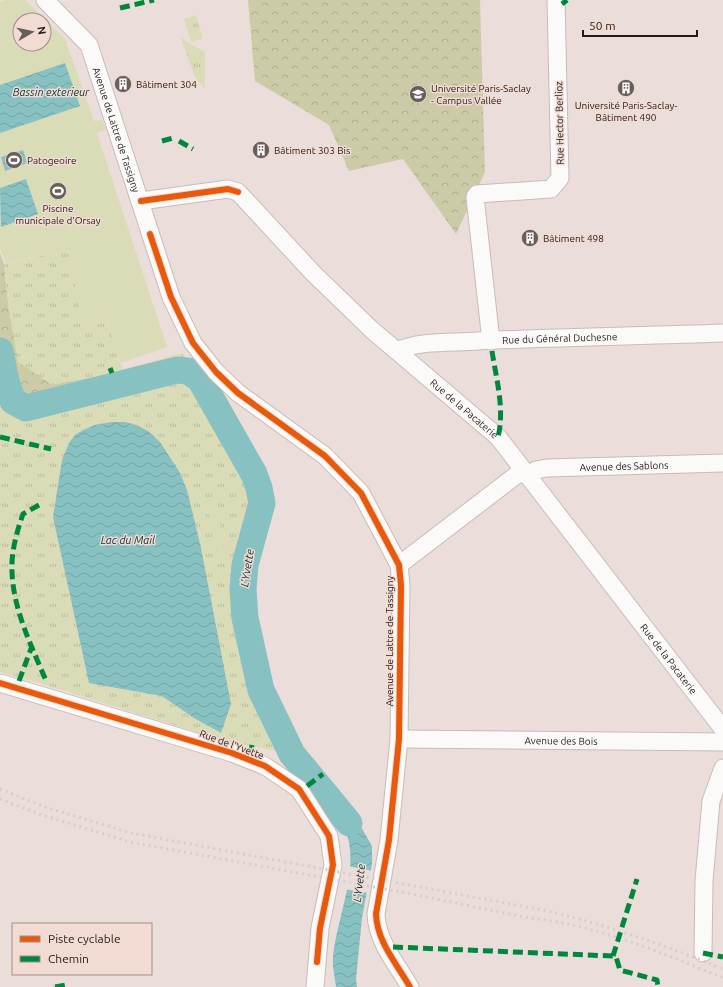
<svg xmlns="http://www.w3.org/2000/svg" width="723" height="987" font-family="Ubuntu,sans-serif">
	<defs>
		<pattern id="forest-crowns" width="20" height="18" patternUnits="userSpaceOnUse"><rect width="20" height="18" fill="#cbcba7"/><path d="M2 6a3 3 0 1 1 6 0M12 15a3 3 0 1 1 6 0" fill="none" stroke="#aeae8f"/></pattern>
		<pattern id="park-tufts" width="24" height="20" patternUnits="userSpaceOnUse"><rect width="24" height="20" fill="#dadbb7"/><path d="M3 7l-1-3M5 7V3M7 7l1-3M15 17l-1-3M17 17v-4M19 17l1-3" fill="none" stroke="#bbbb9d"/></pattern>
		<pattern id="water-waves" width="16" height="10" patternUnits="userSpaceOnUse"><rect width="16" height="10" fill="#88c1c2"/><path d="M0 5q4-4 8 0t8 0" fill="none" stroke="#75a5a6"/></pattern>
	</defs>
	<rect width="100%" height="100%" fill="#ebdeda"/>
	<g fill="url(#forest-crowns)">
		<path d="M248 0H480L485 172 456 234 403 159 349 171 329 125 255 81Z"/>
		<path d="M0 253 4 264 9 311 96 376 0 405Z"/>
	</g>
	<g fill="url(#park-tufts)">
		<path d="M196 15 203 39 191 42 184 19Z"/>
		<path d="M180 35 185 41 205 52V89L195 77Z"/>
		<path d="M68 250 83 323 106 318 123 369 182 353 200 379 259 488 257 525 245 565V618L261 690 292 754 222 740 36 682 0 672V405L47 389 89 378 52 385 18 362 9 311 4 264Z"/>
	</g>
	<g fill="#dadbb7" fill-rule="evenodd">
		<path d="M6 0H25L65 39 94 121 102 120 106 129 97 133 167 347 121 363 106 318 83 323 68 250 6 263 0 249V2ZM20 20H44V44H20Z"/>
		<path d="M216 498 225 553 219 557 205 499Z"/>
	</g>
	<g fill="url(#water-waves)">
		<path d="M65 63 80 106 0 133V85Z"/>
		<path d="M23 150 27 163 5 171 1 157Z"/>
		<path d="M26 179 38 214 1 227 0 188Z"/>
		<path d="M112 422H125L136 425 148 431 160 442 180 473 187 490 201 548 231 704 221 733 194 718 162 696 89 683 53 517 62 460 69 443 75 435 83 430 95 425Z"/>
		<path d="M329 789 356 818 372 846V864L362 918 356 979 357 987H336C335 978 332 966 333 957 337 916 362 865 344 827 340 817 327 808 319 800Z"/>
	</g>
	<path fill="#ebdeda" d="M348 866 373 871 368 893 344 889Z"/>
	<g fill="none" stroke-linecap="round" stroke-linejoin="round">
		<path stroke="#88c1c2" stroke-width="27" d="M0 351 6 382 13 401 26 408 177 370 188 371 200 379 254 474 259 488 262 503 245 565 243 589 245 618 261 690 292 754 349 823"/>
		<defs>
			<g id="minor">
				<path id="s1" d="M45 0 89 45 171 297 193 343 216 372 238 393 325 456 361 493 399 565 401 585 399 739 389 840 376 914C377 942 397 964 410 987"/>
				<path id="s2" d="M141 201 228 189 238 192 313 273 372 330 498 437 723 729"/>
				<path d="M491 341 475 197 477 194 551 189 560 178 556 0"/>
				<path id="s3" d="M397 351C420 340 452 343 478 341 559 337 641 336 723 333"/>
				<path id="s4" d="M527 476 536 470 547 468 723 463"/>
				<path d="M399 565 523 470"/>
				<path d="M0 683 232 753 265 766 299 789 329 836 333 865 320 928 315 987"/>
				<path id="s5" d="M399 739 723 742"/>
				<path d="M703 953 704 881 711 801 723 768"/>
			</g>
		</defs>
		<use href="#minor" stroke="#c6bcb9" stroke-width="19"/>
		<use href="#minor" stroke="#fcfaf9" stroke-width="17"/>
		<g stroke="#d2cfce" stroke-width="3" stroke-dasharray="2 4" stroke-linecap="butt">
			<path d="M0 789 45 807 131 833 548 911C609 926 665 945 723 969"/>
			<path d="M0 799 42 815 130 842 417 895 529 918C594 924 663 953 723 978"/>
		</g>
		<g stroke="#00873e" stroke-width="5" stroke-dasharray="10 5" stroke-linecap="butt">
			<path d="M562 4 567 0"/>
			<path d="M120 8 154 0"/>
			<path d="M162 141 173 138"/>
			<path d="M179 141 193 149"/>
			<path d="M492 351C496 378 505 409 498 437"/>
			<path d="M110 368 112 373"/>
			<path d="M0 437 51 449"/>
			<path d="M39 505 23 514C17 531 11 552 12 571 13 610 32 647 47 683"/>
			<path d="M19 681 32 646"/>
			<path d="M251 751 252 745"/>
			<path d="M307 786 323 774"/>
			<path d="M393 947 613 956 616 957 620 970 657 980 658 987"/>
			<path d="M703 953 723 957"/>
			<path d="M613 956 637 879"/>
			<path d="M55 987 66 985"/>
		</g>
		<defs>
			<g id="cycleway">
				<path d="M141 201 228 189 238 192"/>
				<path d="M150 234 171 297 193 343 216 372 238 393 325 456 361 493 399 565 401 585 399 739 389 840 376 914C377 942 397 964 410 987"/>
				<path d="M0 683 232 753 265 766 299 789 329 836 333 865 320 928 317 962"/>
			</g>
		</defs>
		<use href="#cycleway" stroke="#f2dbd3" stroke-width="8"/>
		<use href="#cycleway" stroke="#e8590c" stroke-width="6"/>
	</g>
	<defs>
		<symbol id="building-disc" viewBox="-11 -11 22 22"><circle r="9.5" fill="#685f5b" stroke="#f2dbd3"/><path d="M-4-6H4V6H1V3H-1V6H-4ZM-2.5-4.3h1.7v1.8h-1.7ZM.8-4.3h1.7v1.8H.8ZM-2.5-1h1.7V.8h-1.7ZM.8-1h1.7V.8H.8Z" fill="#fff"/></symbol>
		<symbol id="university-disc" viewBox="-11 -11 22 22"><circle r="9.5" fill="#685f5b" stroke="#f2dbd3"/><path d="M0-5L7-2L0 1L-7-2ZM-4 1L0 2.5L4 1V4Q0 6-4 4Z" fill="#fff"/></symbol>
		<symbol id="stadium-disc" viewBox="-11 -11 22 22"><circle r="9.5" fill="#685f5b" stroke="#f2dbd3"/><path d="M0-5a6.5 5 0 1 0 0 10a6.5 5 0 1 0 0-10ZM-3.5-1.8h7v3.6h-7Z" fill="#fff"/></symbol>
	</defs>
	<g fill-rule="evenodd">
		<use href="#building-disc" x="113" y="74" width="20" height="20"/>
		<use href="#building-disc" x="616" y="78" width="20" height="20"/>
		<use href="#university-disc" x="408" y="84" width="20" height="20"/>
		<use href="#building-disc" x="251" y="140" width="20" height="20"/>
		<use href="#stadium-disc" x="4" y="150" width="20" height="20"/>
		<use href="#stadium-disc" x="48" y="181" width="20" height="20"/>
		<use href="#building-disc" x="520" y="228" width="20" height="20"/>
	</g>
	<g text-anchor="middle" stroke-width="3" stroke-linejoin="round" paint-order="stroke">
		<g font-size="10" fill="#221a17" stroke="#f2dbd3" text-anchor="start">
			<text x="136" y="88">Bâtiment 304</text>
			<text x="431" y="92">Université Paris-Saclay<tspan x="431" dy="12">- Campus Vallée</tspan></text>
			<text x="626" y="109" text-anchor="middle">Université Paris-Saclay-<tspan x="626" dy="12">Bâtiment 490</tspan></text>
			<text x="274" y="154">Bâtiment 303 Bis</text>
			<text x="27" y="164">Patogeoire</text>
			<text x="58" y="212" text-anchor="middle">Piscine<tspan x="58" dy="12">municipale d'Orsay</tspan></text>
			<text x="543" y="242">Bâtiment 498</text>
		</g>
		<g font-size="10" fill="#221a17" stroke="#f2dbd3">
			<text transform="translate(559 123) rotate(-91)" y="4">Rue Hector Berlioz</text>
			<text dy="4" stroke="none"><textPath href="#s1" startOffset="152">Avenue de Lattre de Tassigny</textPath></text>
			<text dy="4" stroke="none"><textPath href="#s3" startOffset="164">Rue du Général Duchesne</textPath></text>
			<text dy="4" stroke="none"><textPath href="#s2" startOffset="412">Rue de la Pacaterie</textPath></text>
			<text dy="4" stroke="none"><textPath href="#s4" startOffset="99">Avenue des Sablons</textPath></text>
			<text transform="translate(389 641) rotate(-90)" y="4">Avenue de Lattre de Tassigny</text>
			<text dy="4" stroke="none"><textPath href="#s2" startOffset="736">Rue de la Pacaterie</textPath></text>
			<text dy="4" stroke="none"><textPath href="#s5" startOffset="162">Avenue des Bois</textPath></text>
			<text transform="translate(232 744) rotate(20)" y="4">Rue de l'Yvette</text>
		</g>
		<g font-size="11" font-style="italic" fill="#083435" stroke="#f2dbd3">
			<text x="51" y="96">Bassin exterieur</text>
			<text x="128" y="544">Lac du Mail</text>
			<text transform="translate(247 568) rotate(-81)" y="4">L'Yvette</text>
			<text transform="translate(359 883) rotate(-83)" y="4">L'Yvette</text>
		</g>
	</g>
	<rect x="12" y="923" width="140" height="52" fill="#f2dbd3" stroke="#9f8e88"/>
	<rect x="20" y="936" width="20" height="6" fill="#e8590c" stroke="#9f8e88"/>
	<text x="48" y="943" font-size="12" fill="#221a17">Piste cyclable</text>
	<rect x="20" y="956" width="20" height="6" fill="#00873e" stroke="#9f8e88"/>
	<text x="48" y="963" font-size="12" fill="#221a17">Chemin</text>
	<g transform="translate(32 32) rotate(81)"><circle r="19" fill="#f2dbd3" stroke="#9f8e88"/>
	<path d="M0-3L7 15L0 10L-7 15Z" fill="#685f5b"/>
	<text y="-6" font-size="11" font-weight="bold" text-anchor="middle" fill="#221a17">N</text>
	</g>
	<path d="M583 30v6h114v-6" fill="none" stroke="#221a17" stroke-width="2"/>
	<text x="589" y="30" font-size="12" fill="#221a17" stroke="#f2dbd3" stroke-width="3" paint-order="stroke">50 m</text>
</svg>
